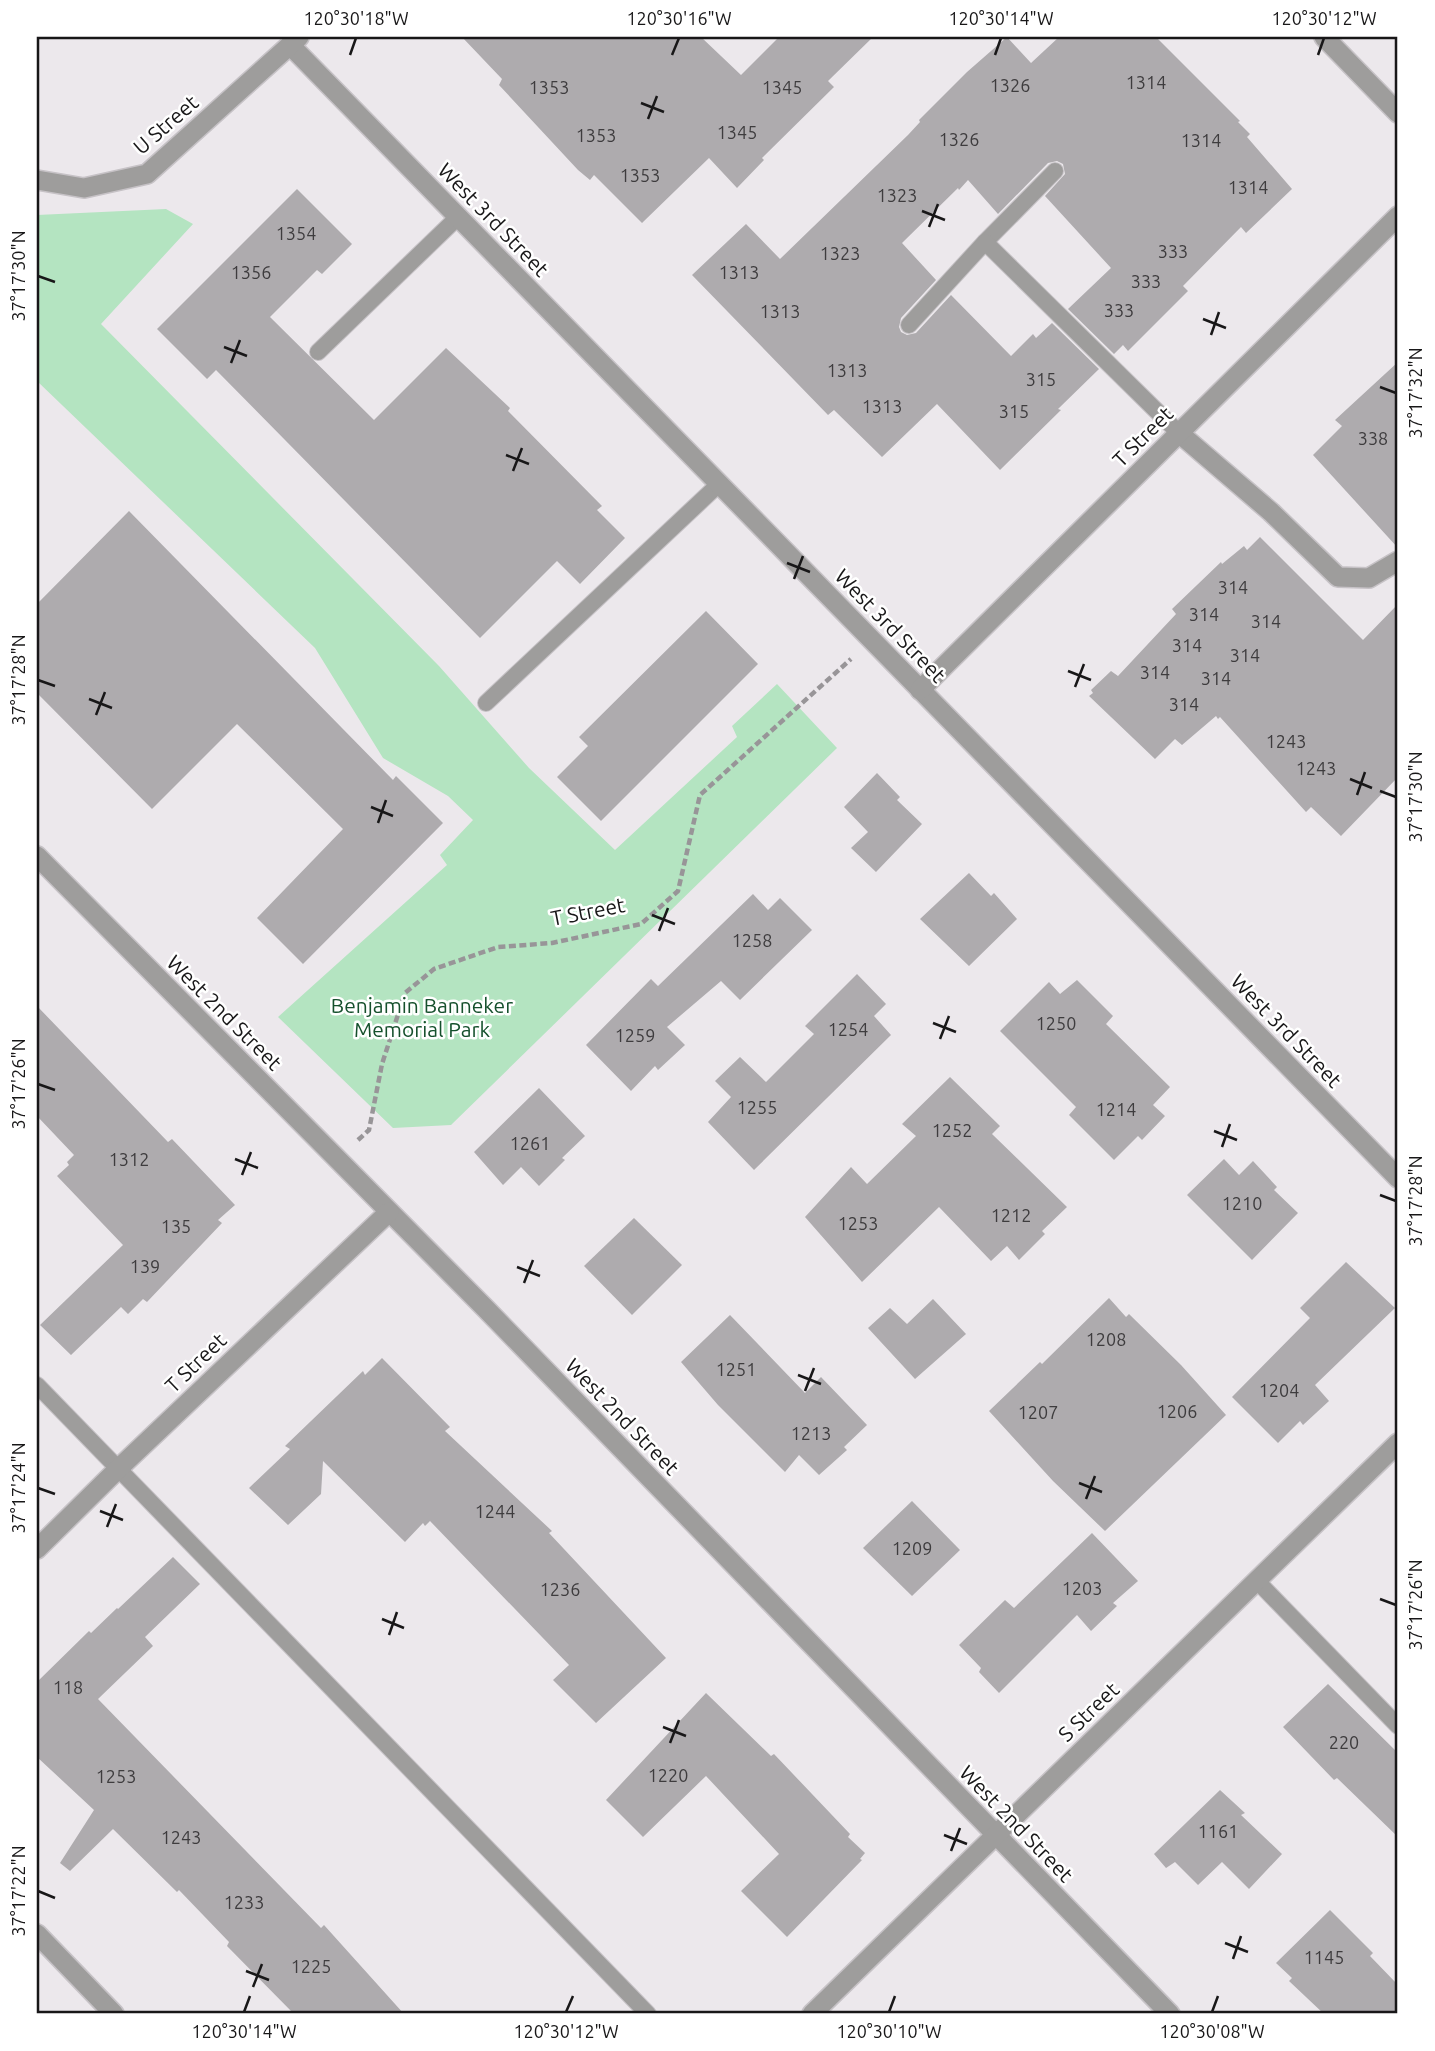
<svg xmlns="http://www.w3.org/2000/svg" width="1435" height="2051" font-family="Ubuntu,sans-serif">
	<rect width="100%" height="100%" fill="#ece8ec"/>
	<path fill="#b4e4c1" d="M166 209 193 224 101 324 439 666 529 768 615 850 737 737 732 726 777 684 837 748 451 1125 393 1128 278 1017 447 865 440 855 473 820 448 796 383 758 315 648 37 381V215Z"/>
	<g fill="#aeabae">
		<path d="M462 37H701L741 75 779 37H873L828 81 834 87 762 158 764 160 737 188 709 158 642 223 594 175 590 180 578 170 499 85 502 79Z"/>
		<path d="M1007 37 1031 63 1059 37H1156L1240 121 1238 122 1250 134 1247 137 1292 189 1246 233 1241 227 1183 286 1188 291 1128 351 1123 345 1114 354 1068 309 1111 268 1045 196 1065 174 1063 164 1057 161 1048 163 998 214 968 180 959 190 958 188 902 243 936 280 901 318 899 327 901 332 907 335 916 333 951 295 1011 356 1033 334 1036 338 1052 323 1099 369 1058 409 1061 410 1000 470 937 404 882 457 834 410 828 415 692 275 746 224 780 259 908 135 920 122 919 120 967 72Z"/>
		<path d="M297 189 352 244 322 274 317 270 270 317 374 420 446 348 510 408 508 411 602 506 597 510 625 538 580 584 557 561 480 638 216 370 207 379 157 329Z"/>
		<path d="M1398 362V548L1313 455 1342 426 1335 420Z"/>
		<path d="M129 511 393 780 396 776 443 823 303 964 257 918 343 829 237 724 152 809 37 693V604Z"/>
		<path d="M1260 537 1363 640 1398 604V777L1341 836 1311 807 1306 812 1220 717 1218 719 1216 716 1182 745 1175 739 1155 759 1089 696 1093 693 1091 690 1111 671 1118 676 1176 614 1172 609 1221 562 1222 564 1244 546 1247 550Z"/>
		<path d="M706 611 758 664 601 821 557 777 588 746 579 737Z"/>
		<path d="M877 773 900 797 897 800 922 824 876 872 851 848 868 832 844 807Z"/>
		<path d="M969 873 991 896 994 893 1017 919 969 966 920 919Z"/>
		<path d="M753 894 768 910 780 898 812 930 740 1000 721 981 667 1027 685 1045 658 1070 655 1066 631 1091 586 1045 651 979 658 986Z"/>
		<path d="M857 974 886 1004 874 1016 891 1035 754 1170 708 1122 731 1097 715 1081 740 1057 766 1082 814 1034 805 1026Z"/>
		<path d="M1077 980 1113 1016 1106 1024 1170 1087 1153 1105 1165 1116 1142 1140 1138 1136 1114 1160 1069 1115 1076 1107 1000 1031 1049 982 1060 994Z"/>
		<path d="M37 1006 168 1142 172 1139 235 1205 218 1220 222 1223 147 1302 143 1299 128 1314 121 1307 71 1355 40 1325 123 1245 57 1176 69 1165 67 1162 74 1155 37 1116Z"/>
		<path d="M950 1077 1000 1126 992 1134 1067 1207 1042 1231 1045 1234 1019 1260 1007 1246 991 1261 939 1207 862 1282 805 1217 851 1167 867 1184 916 1136 902 1124Z"/>
		<path d="M539 1088 585 1136 562 1158 565 1160 539 1186 521 1167 503 1185 474 1152Z"/>
		<path d="M1224 1159 1239 1175 1253 1161 1277 1187 1274 1190 1298 1213 1252 1260 1187 1195Z"/>
		<path d="M634 1218 682 1265 632 1315 584 1266Z"/>
		<path d="M1346 1262 1395 1308 1315 1385 1329 1401 1303 1425 1300 1421 1278 1443 1232 1397 1310 1318 1300 1308Z"/>
		<path d="M1109 1298 1126 1317 1129 1314 1181 1365 1226 1415 1105 1531 1053 1481 989 1411 1040 1362 1042 1364Z"/>
		<path d="M933 1299 966 1334 915 1379 868 1328 890 1308 907 1324Z"/>
		<path d="M730 1315 805 1393 821 1377 867 1425 844 1447 847 1450 819 1475 799 1455 785 1472 718 1405 681 1362Z"/>
		<path d="M382 1358 450 1427 445 1431 552 1531 549 1533 666 1658 596 1723 553 1680 569 1665 430 1521 425 1526 423 1523 405 1542 323 1461 321 1494 288 1525 249 1488 290 1449 285 1446 363 1371 365 1375Z"/>
		<path d="M912 1501 960 1550 912 1596 863 1548Z"/>
		<path d="M1092 1533 1138 1581 1113 1603 1117 1606 1091 1631 1077 1615 999 1693 979 1672 981 1668 959 1645 1005 1600 1014 1608Z"/>
		<path d="M173 1557 200 1584 145 1637 153 1646 98 1699 321 1928 324 1925 404 2014H294L227 1946 229 1942 179 1890 177 1892 113 1829 70 1871 60 1863 94 1810 37 1757V1682L89 1631 91 1633 117 1608 118 1609Z"/>
		<path d="M1328 1684 1398 1753V1837L1337 1778 1334 1780 1283 1727Z"/>
		<path d="M706 1693 771 1756 774 1754 850 1834 848 1837 865 1853 860 1859 862 1860 787 1937 741 1891 779 1854 706 1776 643 1837 606 1800Z"/>
		<path d="M1220 1790 1245 1813 1241 1815 1282 1854 1249 1889 1222 1862 1198 1885 1175 1862 1166 1868 1154 1854Z"/>
		<path d="M1330 1910 1373 1953 1370 1956 1398 1985V2014H1324L1289 1981 1292 1978 1276 1963Z"/>
	</g>
	<g fill="none" stroke-linecap="round" stroke-linejoin="round">
		<defs>
			<g id="service">
				<path d="M985 242 1055 171"/>
				<path d="M909 325 985 242 1179 433"/>
				<path d="M318 352 458 217"/>
				<path d="M486 703 719 484"/>
				<path d="M37 1385 648 2014"/>
				<path d="M1257 1581 1398 1726"/>
			</g>
			<g id="minor">
				<path d="M1324 37 1398 113"/>
				<path d="M290 45 1398 1178"/>
				<path d="M37 180 84 188 147 174 299 37"/>
				<path d="M1179 433 1271 512 1338 577 1369 578 1398 561"/>
				<path d="M920 690 1398 216"/>
				<path d="M37 856 486 1309 1170 2014"/>
				<path d="M37 1549 118 1469 389 1212"/>
				<path d="M37 1934 114 2014"/>
				<path d="M812 2014 1398 1443"/>
			</g>
		</defs>
		<use href="#service" stroke="#c6c2c6" stroke-width="18"/>
		<use href="#minor" stroke="#c6c2c6" stroke-width="22"/>
		<path stroke="#989598" stroke-width="4.5" stroke-dasharray="7 3.5" stroke-linecap="butt" d="M358 1140 369 1130 382 1064 405 993 434 969 498 947 552 943 641 924 678 891 700 795 851 659"/>
		<use href="#service" stroke="#9e9d9c" stroke-width="16"/>
		<use href="#minor" stroke="#9e9d9c" stroke-width="19"/>
	</g>
	<path fill="none" stroke="#181718" stroke-width="2.5" d="M350 55 356 38M672 55 679 38M995 55 1001 38M1318 55 1324 38M641 103 664 112M648 119 657 96M922 211 945 220M929 227 938 204M38 276 55 282M1203 319 1226 328M1211 335 1219 312M224 347 247 356M231 363 240 340M1380 387 1396 393M506 455 529 464M513 471 522 448M787 563 810 572M794 579 803 556M1068 671 1091 680M38 680 55 686M1075 687 1084 664M89 699 112 708M96 715 105 692M1350 779 1372 788M1380 791 1396 797M1357 795 1365 772M371 807 393 816M378 823 386 800M652 915 675 924M659 931 668 908M933 1023 956 1032M940 1039 949 1016M38 1084 55 1090M1214 1131 1237 1140M1222 1147 1230 1124M235 1159 258 1168M242 1175 251 1152M1380 1195 1396 1201M517 1267 540 1276M524 1283 533 1260M798 1375 821 1384M805 1391 814 1368M1079 1483 1102 1492M38 1488 55 1494M1086 1499 1095 1476M100 1511 123 1520M107 1527 116 1504M1380 1599 1396 1605M382 1619 404 1628M389 1635 397 1612M663 1727 686 1736M670 1743 679 1720M944 1835 967 1844M951 1851 960 1828M38 1891 55 1898M1225 1943 1248 1952M1233 1959 1241 1936M246 1971 269 1980M253 1987 262 1964M244 2012 250 1996M566 2012 573 1996M889 2012 895 1996M1212 2012 1218 1996"/>
	<g text-anchor="middle" stroke-width="5" stroke-linejoin="round" paint-order="stroke">
		<g font-size="18" fill="#3e3c3e">
			<text x="1146" y="89">1314</text>
			<text x="1010" y="92">1326</text>
			<text x="549" y="94">1353</text>
			<text x="782" y="94">1345</text>
			<text x="737" y="139">1345</text>
			<text x="596" y="142">1353</text>
			<text x="959" y="146">1326</text>
			<text x="1201" y="147">1314</text>
			<text x="640" y="182">1353</text>
			<text x="1248" y="194">1314</text>
			<text x="897" y="202">1323</text>
			<text x="296" y="240">1354</text>
			<text x="1173" y="258">333</text>
			<text x="840" y="260">1323</text>
			<text x="251" y="279">1356</text>
			<text x="739" y="279">1313</text>
			<text x="1146" y="288">333</text>
			<text x="1119" y="317">333</text>
			<text x="780" y="318">1313</text>
			<text x="847" y="377">1313</text>
			<text x="1041" y="386">315</text>
			<text x="882" y="413">1313</text>
			<text x="1014" y="418">315</text>
			<text x="1373" y="445">338</text>
			<text x="1233" y="594">314</text>
			<text x="1204" y="621">314</text>
			<text x="1266" y="628">314</text>
			<text x="1187" y="652">314</text>
			<text x="1245" y="662">314</text>
			<text x="1155" y="679">314</text>
			<text x="1216" y="685">314</text>
			<text x="1184" y="711">314</text>
			<text x="1286" y="748">1243</text>
			<text x="1316" y="775">1243</text>
			<text x="752" y="947">1258</text>
			<text x="1056" y="1030">1250</text>
			<text x="848" y="1036">1254</text>
			<text x="635" y="1042">1259</text>
			<text x="757" y="1114">1255</text>
			<text x="1116" y="1116">1214</text>
			<text x="952" y="1137">1252</text>
			<text x="530" y="1150">1261</text>
			<text x="129" y="1166">1312</text>
			<text x="1242" y="1210">1210</text>
			<text x="1011" y="1222">1212</text>
			<text x="858" y="1230">1253</text>
			<text x="176" y="1233">135</text>
			<text x="145" y="1273">139</text>
			<text x="1106" y="1346">1208</text>
			<text x="736" y="1376">1251</text>
			<text x="1279" y="1397">1204</text>
			<text x="1177" y="1418">1206</text>
			<text x="1038" y="1419">1207</text>
			<text x="811" y="1440">1213</text>
			<text x="495" y="1518">1244</text>
			<text x="912" y="1555">1209</text>
			<text x="1082" y="1595">1203</text>
			<text x="560" y="1596">1236</text>
			<text x="68" y="1694">118</text>
			<text x="1344" y="1749">220</text>
			<text x="668" y="1782">1220</text>
			<text x="116" y="1783">1253</text>
			<text x="1218" y="1838">1161</text>
			<text x="181" y="1844">1243</text>
			<text x="244" y="1909">1233</text>
			<text x="1324" y="1964">1145</text>
			<text x="311" y="1973">1225</text>
		</g>
		<g font-size="21" fill="#181718" stroke="#fff">
			<text transform="translate(166 125) rotate(-41)" y="7">U Street</text>
			<text transform="translate(493 220) rotate(46)" y="7">West 3rd Street</text>
			<text transform="translate(1143 437) rotate(-45)" y="7">T Street</text>
			<text transform="translate(890 626) rotate(46)" y="7">West 3rd Street</text>
			<text transform="translate(588 912) rotate(-11)" y="7">T Street</text>
			<text transform="translate(224 1013) rotate(45)" y="7">West 2nd Street</text>
			<text transform="translate(1286 1031) rotate(46)" y="7">West 3rd Street</text>
			<text transform="translate(196 1363) rotate(-44)" y="7">T Street</text>
			<text transform="translate(622 1417) rotate(46)" y="7">West 2nd Street</text>
			<text transform="translate(1089 1712) rotate(-44)" y="7">S Street</text>
			<text transform="translate(1016 1824) rotate(46)" y="7">West 2nd Street</text>
		</g>
		<g font-size="21" fill="#15502c" stroke="#fff">
			<text x="422" y="1013">Benjamin Banneker<tspan x="422" dy="24">Memorial Park</tspan></text>
		</g>
	</g>
	<rect width="1435" height="2051" fill="none" stroke="#ffffff" stroke-width="77"/>
	<rect x="38" y="38" width="1358" height="1974" fill="none" stroke="#181718" stroke-width="2.5"/>
	<g font-size="18" text-anchor="middle" fill="#181718">
		<text x="356" y="25">120°30'18"W</text>
		<text x="679" y="25">120°30'16"W</text>
		<text x="1001" y="25">120°30'14"W</text>
		<text x="1324" y="25">120°30'12"W</text>
		<text transform="translate(19 276) rotate(-90)" y="6">37°17'30"N</text>
		<text transform="translate(1416 393) rotate(-90)" y="6">37°17'32"N</text>
		<text transform="translate(19 680) rotate(-90)" y="6">37°17'28"N</text>
		<text transform="translate(1416 797) rotate(-90)" y="6">37°17'30"N</text>
		<text transform="translate(19 1084) rotate(-90)" y="6">37°17'26"N</text>
		<text transform="translate(1416 1201) rotate(-90)" y="6">37°17'28"N</text>
		<text transform="translate(19 1488) rotate(-90)" y="6">37°17'24"N</text>
		<text transform="translate(1416 1605) rotate(-90)" y="6">37°17'26"N</text>
		<text transform="translate(19 1891) rotate(-90)" y="6">37°17'22"N</text>
		<text x="244" y="2038">120°30'14"W</text>
		<text x="566" y="2038">120°30'12"W</text>
		<text x="889" y="2038">120°30'10"W</text>
		<text x="1212" y="2038">120°30'08"W</text>
	</g>
</svg>
